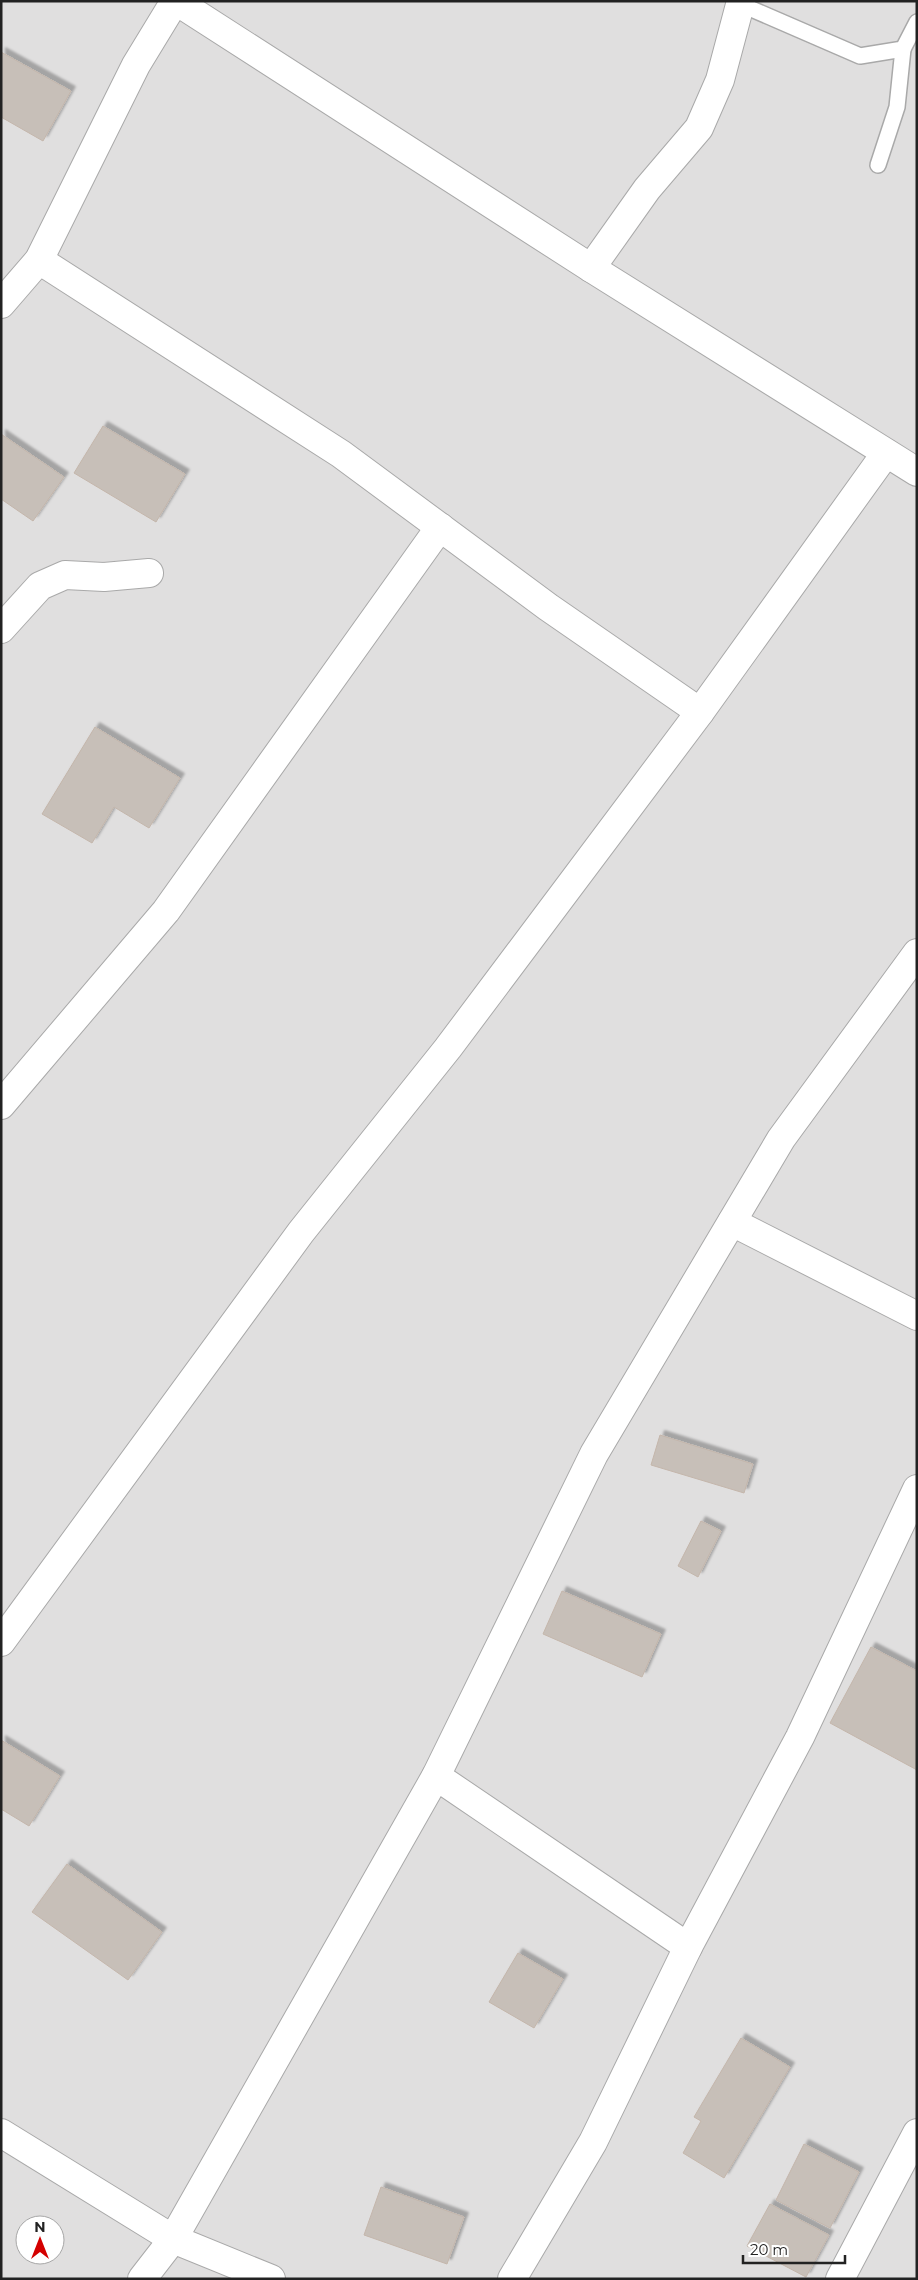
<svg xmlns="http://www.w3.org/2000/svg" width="918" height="2280" font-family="Montserrat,sans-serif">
	<defs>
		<filter id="shadow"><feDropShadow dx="4.5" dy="-4.5" stdDeviation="1" flood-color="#0004"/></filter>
	</defs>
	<rect width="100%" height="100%" fill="#f2efe9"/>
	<path fill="#e0dfdf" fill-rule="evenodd" d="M1 1H917V2279H1ZM25 2225H55V2255H25Z"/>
	<g fill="#c7bfb8" stroke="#c4b6ab" filter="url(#shadow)">
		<path d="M1 52 71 91 43 141 1 117Z"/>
		<path d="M103 426 185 474 156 522 74 473Z"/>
		<path d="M1 434 64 477 33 521 1 499Z"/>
		<path d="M95 727 180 778 149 828 114 807 92 843 42 814Z"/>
		<path d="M660 1435 753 1464 744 1493 651 1465Z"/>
		<path d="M701 1521 721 1531 698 1577 678 1566Z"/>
		<path d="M562 1591 661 1634 642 1677 543 1634Z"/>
		<path d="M871 1647 917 1671V1770L830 1723Z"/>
		<path d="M1 1740 60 1776 29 1826 1 1809Z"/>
		<path d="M67 1864 162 1932 128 1980 32 1912Z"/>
		<path d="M518 1953 563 1979 534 2028 489 2002Z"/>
		<path d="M741 2038 790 2067 724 2178 683 2153 701 2121 694 2117Z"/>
		<path d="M804 2144 859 2172 830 2228 776 2200Z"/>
		<path d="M381 2187 464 2217 447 2264 364 2235Z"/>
		<path d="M770 2204 829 2235 806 2277 747 2246Z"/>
	</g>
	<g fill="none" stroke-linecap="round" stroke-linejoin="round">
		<defs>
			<g id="lane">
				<path d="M740 4 860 56 903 49 917 22"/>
				<path d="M878 165 897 107 903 49"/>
			</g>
			<g id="street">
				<path d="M176 1 591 268 917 472"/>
				<path d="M39 260 341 454 548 607 700 712"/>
				<path d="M591 268 647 189 699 128 720 80 741 1"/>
				<path d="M1 304 39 260 136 65 175 1"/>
				<path d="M1 629 40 586 65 575 104 577 149 573"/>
				<path d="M1 1105 166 911 440 527"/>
				<path d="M732 1222 917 1316"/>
				<path d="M1 1642 301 1232 448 1048 700 712 886 453"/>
				<path d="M436 1776 688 1947"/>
				<path d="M1 2133 173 2239 271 2279"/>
				<path d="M142 2279 173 2239 436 1776 594 1454 781 1139 917 953"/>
				<path d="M512 2279 593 2142 688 1947 800 1737 917 1489"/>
				<path d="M840 2279 917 2133"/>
			</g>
		</defs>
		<use href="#lane" stroke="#a9a9a9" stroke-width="18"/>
		<use href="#street" stroke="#a9a9a9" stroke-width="30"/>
		<use href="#lane" stroke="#fff" stroke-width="15"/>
		<use href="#street" stroke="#fff" stroke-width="28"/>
	</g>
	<rect width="918" height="2280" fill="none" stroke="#222222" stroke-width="5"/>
	<g transform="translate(40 2240)"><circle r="24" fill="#ffffff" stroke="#a7a7a7"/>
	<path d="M0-4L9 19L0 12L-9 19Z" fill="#d40000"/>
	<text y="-8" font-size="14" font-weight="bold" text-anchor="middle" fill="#222222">N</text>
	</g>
	<path d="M743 2255v8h102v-8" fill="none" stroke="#222222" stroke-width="2.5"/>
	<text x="750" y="2255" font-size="15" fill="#222222" stroke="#ffffff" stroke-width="4" paint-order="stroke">20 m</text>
</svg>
